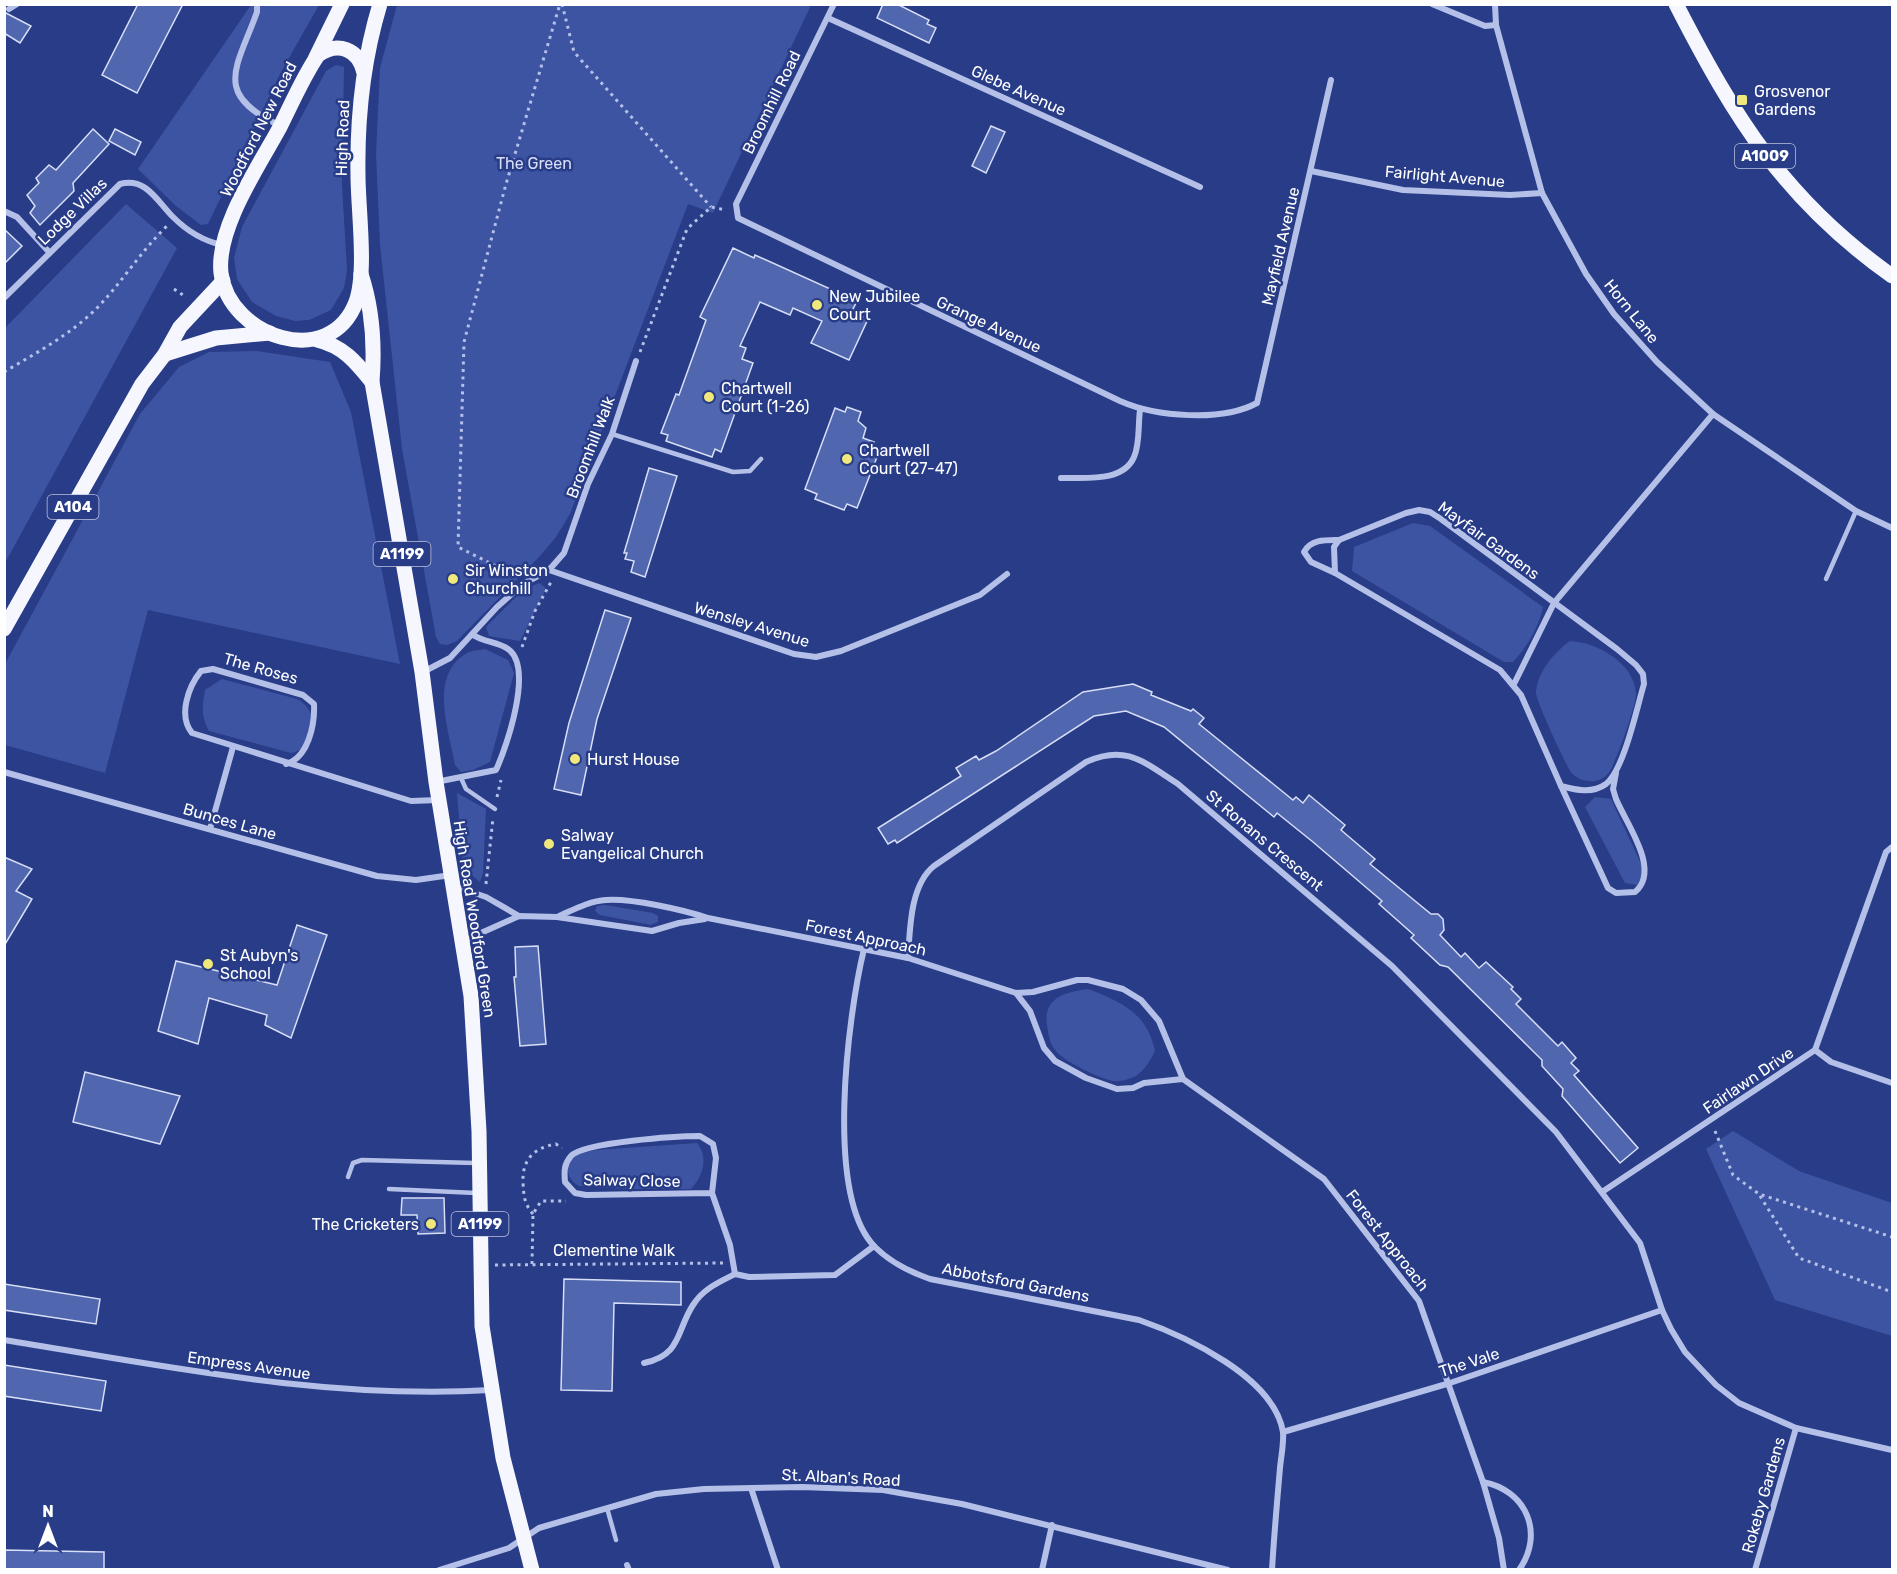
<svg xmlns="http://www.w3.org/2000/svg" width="1897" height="1574" font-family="Rubik,sans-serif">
	<rect width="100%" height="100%" fill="#283c87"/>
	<g fill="#3d54a3">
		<path d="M251 5H319L281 72 208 224 201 225 176 206 138 169Z"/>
		<path d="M397 5H811L713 213 688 204 570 514 556 537 540 556 457 641 447 645 440 644 436 637 402 449 380 245 376 154 380 68Z"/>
		<path d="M336 65 344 67 342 185 347 270 344 288 331 310 309 320 295 321 276 316 252 302 237 279 234 258 242 227 326 71Z"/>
		<path d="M126 204 177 248 5 563V328Z"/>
		<path d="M257 351 330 362 351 412 400 664 148 610 105 773 5 745V664L140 414 179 367 209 352Z"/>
		<path d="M1413 523 1430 526 1543 607C1539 627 1527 647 1513 662H1504L1352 571 1354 547Z"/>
		<path d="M539 583 545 587 544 593 520 641 489 636 486 627 523 590Z"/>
		<path d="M1570 641C1597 642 1634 663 1636 693 1637 704 1616 761 1610 771 1607 776 1601 780 1595 781 1586 782 1576 779 1571 772 1565 764 1536 700 1536 693 1537 673 1554 652 1570 641Z"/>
		<path d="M485 649 508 660 514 673 490 762 473 770 461 772 455 765C449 731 428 675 467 653 472 650 480 650 485 649Z"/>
		<path d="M222 679 297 699C322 712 316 748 291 753L209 731C201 716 202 706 205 690Z"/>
		<path d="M457 793 486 809 483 873 480 882 463 868Z"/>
		<path d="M1595 797 1611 799 1642 866V875L1637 885 1625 883 1585 807Z"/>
		<path d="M605 905 653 913 658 916V922L651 925 600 915 595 911 597 906Z"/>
		<path d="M1088 989C1122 1002 1147 1013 1155 1051 1150 1061 1142 1075 1131 1078 1127 1080 1118 1082 1113 1081 1101 1079 1063 1061 1056 1051 1050 1045 1048 1033 1047 1025 1043 998 1065 992 1088 989Z"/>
		<path d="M1733 1131 1799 1171 1892 1203V1336L1775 1300 1706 1149Z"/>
		<path d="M697 1143C709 1157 703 1176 691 1189H625L579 1186C568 1180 567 1172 568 1161L579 1154 595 1150Z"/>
	</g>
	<g fill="#5066ae" stroke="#d7def6" stroke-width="1.5">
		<path d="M138 4H183L137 93 102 75Z"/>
		<path d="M883 4H897L929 20 927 24 936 28 929 43 877 18Z"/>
		<path d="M4 12 31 26 20 43 4 33Z"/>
		<path d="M991 126 1005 132 986 173 972 166Z"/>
		<path d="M93 129 109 144 73 183 74 191 40 225 30 213 35 206 27 195 39 183 36 178 49 165 56 170Z"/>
		<path d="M115 129 141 142 135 155 109 141Z"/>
		<path d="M4 229 22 246 4 264Z"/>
		<path d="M733 248 754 258 755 255 857 301 852 311 868 319 849 360 811 343 822 321 793 308 790 315 760 302 740 346 746 348 742 359 753 363 721 452 715 449 712 457 666 441 668 435 661 433 676 394 679 395 706 320 700 317Z"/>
		<path d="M847 407 861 412 858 421 866 428 863 438 874 442 872 449 879 452 857 508 847 504 844 510 815 499 817 494 805 489 835 408 845 412Z"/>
		<path d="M649 468 677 476 645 577 631 572 634 561 625 559 627 553H624Z"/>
		<path d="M605 610 631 618 597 719 581 795 554 789 569 723Z"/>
		<path d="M1133 684 1152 692 1151 695 1191 711 1193 709 1204 718 1199 724 1293 800 1296 797 1303 803 1309 795 1345 825 1341 830 1375 859 1370 864 1431 914H1438L1443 919 1444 930 1440 935 1461 957 1465 953 1479 968 1486 962 1513 987 1511 989 1521 999 1516 1004 1558 1046 1562 1042 1576 1058 1571 1063 1579 1071 1574 1075 1638 1148 1620 1163 1562 1096 1563 1089 1542 1066V1060L1448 967 1440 965 1411 938 1414 935 1379 904 1382 901 1313 842 1277 813 1274 817 1164 727 1126 711 1094 716 897 843 895 840 888 844 878 828 961 776 956 768 976 756 979 760 996 751 1083 692Z"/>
		<path d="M4 857 32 869 16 891 32 899 4 946Z"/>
		<path d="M297 925 327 935 291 1038 265 1025 267 1015 209 998 198 1044 158 1031 176 961 277 985Z"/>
		<path d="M538 946 546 1044 520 1046 514 977H516L515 947Z"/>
		<path d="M85 1072 180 1096 160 1144 73 1122Z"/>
		<path d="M402 1198H444L445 1233 418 1234 417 1215H401Z"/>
		<path d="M564 1279 681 1282V1305L614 1303 612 1391 561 1390Z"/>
		<path d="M4 1284 100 1299 96 1324 4 1310Z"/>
		<path d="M4 1365 106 1381 101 1411 4 1396Z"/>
		<path d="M4 1550 104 1552V1569H4Z"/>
	</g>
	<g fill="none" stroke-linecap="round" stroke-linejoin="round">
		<g stroke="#b4c0e8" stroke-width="3" stroke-dasharray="3 4.5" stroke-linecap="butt">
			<path d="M562 4 574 52 711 207"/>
			<path d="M174 289 186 297"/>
			<path d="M640 352 687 229 711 207 726 210"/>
			<path d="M4 372C36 353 68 336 95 310 121 284 140 252 167 226"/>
			<path d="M516 576 458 547 464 342 506 184 560 4"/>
			<path d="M522 647 535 611 551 582"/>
			<path d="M497 797 501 780"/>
			<path d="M486 884 493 818"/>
			<path d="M1715 1131 1733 1175 1759 1194 1892 1237"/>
			<path d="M1760 1196 1799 1258 1892 1292"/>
			<path d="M533 1214C524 1203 524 1197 523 1183 522 1160 533 1148 556 1144L562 1148"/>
			<path d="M532 1264 533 1214 541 1201H566"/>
			<path d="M495 1265 723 1263"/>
		</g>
		<g stroke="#b4c0e8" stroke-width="4.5">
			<path d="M612 434 733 472 750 471 761 459"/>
			<path d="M1826 579 1856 511"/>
			<path d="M461 778 466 789 495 809"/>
			<path d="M348 1177 353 1163 362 1160 475 1163"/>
			<path d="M389 1189 476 1193"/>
			<path d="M607 1508 616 1540"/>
		</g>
		<g stroke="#b4c0e8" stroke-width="6">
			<path d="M257 4V12C237 68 211 94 281 126"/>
			<path d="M834 4 736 204 738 218 1120 401C1156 417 1222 422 1257 403L1331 80"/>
			<path d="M1432 4 1485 26 1496 25"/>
			<path d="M1495 4 1496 25 1542 193 1586 274 1614 314 1657 362 1713 414 1856 511 1892 528"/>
			<path d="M9 9 17 4"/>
			<path d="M828 18 1200 187"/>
			<path d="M1311 171 1403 190 1510 195 1542 193"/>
			<path d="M4 211 17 217 49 252"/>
			<path d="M4 298 120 184C146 177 157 201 173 217 186 230 204 241 222 245"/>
			<path d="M1061 478C1084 477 1123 483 1134 457 1140 444 1138 424 1140 410"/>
			<path d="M1419 510 1430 512 1441 519 1617 649 1636 665 1643 674 1644 684C1637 707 1624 770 1606 784 1592 794 1576 790 1561 786L1521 695 1500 670 1335 573 1334 547 1339 540 1406 513Z"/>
			<path d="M549 570 794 654 816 657 841 651 980 595 1007 574"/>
			<path d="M1335 573 1311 562 1304 552C1311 539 1326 540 1339 540"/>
			<path d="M423 672 450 658 497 607 523 584 549 570 564 553 588 484 612 434 636 361"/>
			<path d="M1514 684 1554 603 1713 414"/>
			<path d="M286 764C308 758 315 725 314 704L303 695 213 669 201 671C188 687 178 716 192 733L411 801 439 800"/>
			<path d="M4 772 377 876 416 880 451 875"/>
			<path d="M436 782 496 770C507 746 534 667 508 649 498 642 484 642 473 635"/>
			<path d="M1561 786 1608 888 1616 893 1635 892C1661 870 1627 825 1616 799L1613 789 1616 773"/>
			<path d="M210 829 233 747"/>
			<path d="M453 886 486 897 519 916"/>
			<path d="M557 917C573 910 589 901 606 900 631 898 684 910 708 918L908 958 1016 993 1033 992 1077 980H1088L1123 989 1141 1000 1159 1021 1183 1079 1324 1179 1419 1301 1483 1482 1499 1538 1504 1570"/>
			<path d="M463 941 519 916 557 917 652 931 679 923 705 919"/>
			<path d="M864 949C848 1015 824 1196 875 1247 890 1262 910 1272 930 1279L1139 1320C1185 1336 1274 1377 1283 1432 1284 1443 1281 1457 1280 1468 1277 1502 1274 1536 1272 1570"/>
			<path d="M908 958C910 929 910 885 934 866L1086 762C1126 744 1144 762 1178 784L1392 966 1556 1132 1640 1243 1662 1310 1671 1329 1685 1352 1716 1385 1739 1403 1796 1428 1892 1450"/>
			<path d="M1016 993 1030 1011 1044 1048 1055 1061 1086 1078 1117 1089 1133 1088 1144 1083 1183 1079"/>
			<path d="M1815 1050 1831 1062 1892 1083"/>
			<path d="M1602 1192 1815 1050 1886 852 1892 847"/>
			<path d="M712 1193 716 1158 713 1144 700 1136C679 1136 584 1142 571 1156 564 1164 564 1171 565 1182L575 1193 586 1195 712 1193 730 1245 735 1274 749 1277 835 1275 874 1246"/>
			<path d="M4 1340C165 1366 327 1400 491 1390"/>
			<path d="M644 1363C682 1355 676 1331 693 1305 703 1289 719 1282 735 1274"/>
			<path d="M1283 1432 1450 1383 1662 1310"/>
			<path d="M1483 1482C1526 1490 1545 1533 1519 1570"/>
			<path d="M751 1488 778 1570"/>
			<path d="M627 1565 629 1570"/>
			<path d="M439 1570 509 1548 539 1528 656 1494 704 1489 802 1487 883 1490 962 1504 1228 1570"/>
			<path d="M1042 1570 1052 1525"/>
			<path d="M1755 1570 1796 1428"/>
		</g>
		<g stroke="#f6f7fe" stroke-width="15">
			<path d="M1676 4C1735 119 1785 200 1892 276"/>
			<path d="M316 57 342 4"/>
			<path d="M364 73C359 49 338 41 318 55 303 77 292 103 280 127 259 166 216 228 221 273 229 337 330 371 356 302 367 272 358 209 358 175 357 117 363 60 380 4"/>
			<path d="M361 274C373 310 375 344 372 382L422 672 436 782 471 996 479 1131 482 1326 503 1458 532 1570"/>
			<path d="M317 340C343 346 356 362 372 382"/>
			<path d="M165 354 216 338 270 333"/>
			<path d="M4 629 142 384 165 354 180 327 223 281"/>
		</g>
	</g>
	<g fill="#f0e87a" stroke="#283c87" stroke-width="2">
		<rect x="1736" y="94" width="12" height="12" rx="3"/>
		<circle cx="817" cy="305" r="6"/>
		<circle cx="709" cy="397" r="6"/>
		<circle cx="847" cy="459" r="6"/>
		<circle cx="453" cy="579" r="6"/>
		<circle cx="575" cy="759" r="6"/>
		<circle cx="549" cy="844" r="6"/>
		<circle cx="208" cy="964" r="6"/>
		<circle cx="431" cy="1224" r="6"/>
	</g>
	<g text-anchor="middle" stroke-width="5" stroke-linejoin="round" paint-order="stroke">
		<g fill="#283c87" stroke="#bec4db" stroke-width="1.5">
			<rect x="1735" y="144" width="60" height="24" rx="4.5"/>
			<rect x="47.5" y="495" width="51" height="24" rx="4.5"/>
			<rect x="373.5" y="542" width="57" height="24" rx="4.5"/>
			<rect x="451.5" y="1212" width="57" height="24" rx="4.5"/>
		</g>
		<g font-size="15" font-weight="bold" fill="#fff">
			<text x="1765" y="161">A1009</text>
			<text x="73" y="512">A104</text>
			<text x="402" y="559">A1199</text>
			<text x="480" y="1229">A1199</text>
		</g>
		<g font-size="16" fill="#fff" stroke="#283c87">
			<text transform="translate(1019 90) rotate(24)" y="6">Glebe Avenue</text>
			<text transform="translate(771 102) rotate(-64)" y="6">Broomhill Road</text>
			<text transform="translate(258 129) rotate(-63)" y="6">Woodford New Road</text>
			<text transform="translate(342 138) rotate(-88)" y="6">High Road</text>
			<text transform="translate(1445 176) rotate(5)" y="6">Fairlight Avenue</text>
			<text transform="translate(72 211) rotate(-44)" y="6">Lodge Villas</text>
			<text transform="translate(1280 246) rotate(-77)" y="6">Mayfield Avenue</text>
			<text transform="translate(1632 311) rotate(51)" y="6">Horn Lane</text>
			<text transform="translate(989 324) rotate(25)" y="6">Grange Avenue</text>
			<text transform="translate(590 447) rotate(-69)" y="6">Broomhill Walk</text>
			<text transform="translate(1489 540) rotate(36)" y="6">Mayfair Gardens</text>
			<text transform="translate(752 624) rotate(17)" y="6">Wensley Avenue</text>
			<text transform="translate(261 668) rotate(16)" y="6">The Roses</text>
			<text transform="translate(230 821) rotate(16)" y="6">Bunces Lane</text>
			<text transform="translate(1265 840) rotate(40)" y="6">St Ronans Crescent</text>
			<text transform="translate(475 919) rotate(81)" y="6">High Road Woodford Green</text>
			<text transform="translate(866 937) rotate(12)" y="6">Forest Approach</text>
			<text transform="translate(1748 1080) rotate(-34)" y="6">Fairlawn Drive</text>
			<text transform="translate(632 1180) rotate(1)" y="6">Salway Close</text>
			<text transform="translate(1388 1240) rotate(52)" y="6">Forest Approach</text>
			<text x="614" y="1256">Clementine Walk</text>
			<text transform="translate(1016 1282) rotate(11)" y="6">Abbotsford Gardens</text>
			<text transform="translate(1469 1362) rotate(-18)" y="6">The Vale</text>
			<text transform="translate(249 1365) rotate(8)" y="6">Empress Avenue</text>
			<text transform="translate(841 1477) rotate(3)" y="6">St. Alban's Road</text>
			<text transform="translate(1763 1495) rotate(-74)" y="6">Rokeby Gardens</text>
		</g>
		<g font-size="16" fill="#fff" stroke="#283c87" text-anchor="start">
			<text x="1754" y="97">Grosvenor<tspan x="1754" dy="18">Gardens</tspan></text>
			<text x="829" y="302">New Jubilee<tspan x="829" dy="18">Court</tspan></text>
			<text x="721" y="394">Chartwell<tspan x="721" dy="18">Court (1-26)</tspan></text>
			<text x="859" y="456">Chartwell<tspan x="859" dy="18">Court (27-47)</tspan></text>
			<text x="465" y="576">Sir Winston<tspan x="465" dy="18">Churchill</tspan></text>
			<text x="587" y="765">Hurst House</text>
			<text x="561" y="841">Salway<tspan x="561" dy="18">Evangelical Church</tspan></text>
			<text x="220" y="961">St Aubyn's<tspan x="220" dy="18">School</tspan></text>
			<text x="419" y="1230" text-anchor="end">The Cricketers</text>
		</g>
		<g font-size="16" fill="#d7def6" stroke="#283c87">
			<text x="534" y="169">The Green</text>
		</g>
	</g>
	<rect width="1897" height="1574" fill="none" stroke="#ffffff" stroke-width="12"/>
	<g transform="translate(48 1526)" stroke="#283c87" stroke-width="4.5" paint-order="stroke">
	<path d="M0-4.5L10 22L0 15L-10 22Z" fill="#ffffff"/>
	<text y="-9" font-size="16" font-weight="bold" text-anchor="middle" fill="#ffffff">N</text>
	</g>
</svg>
